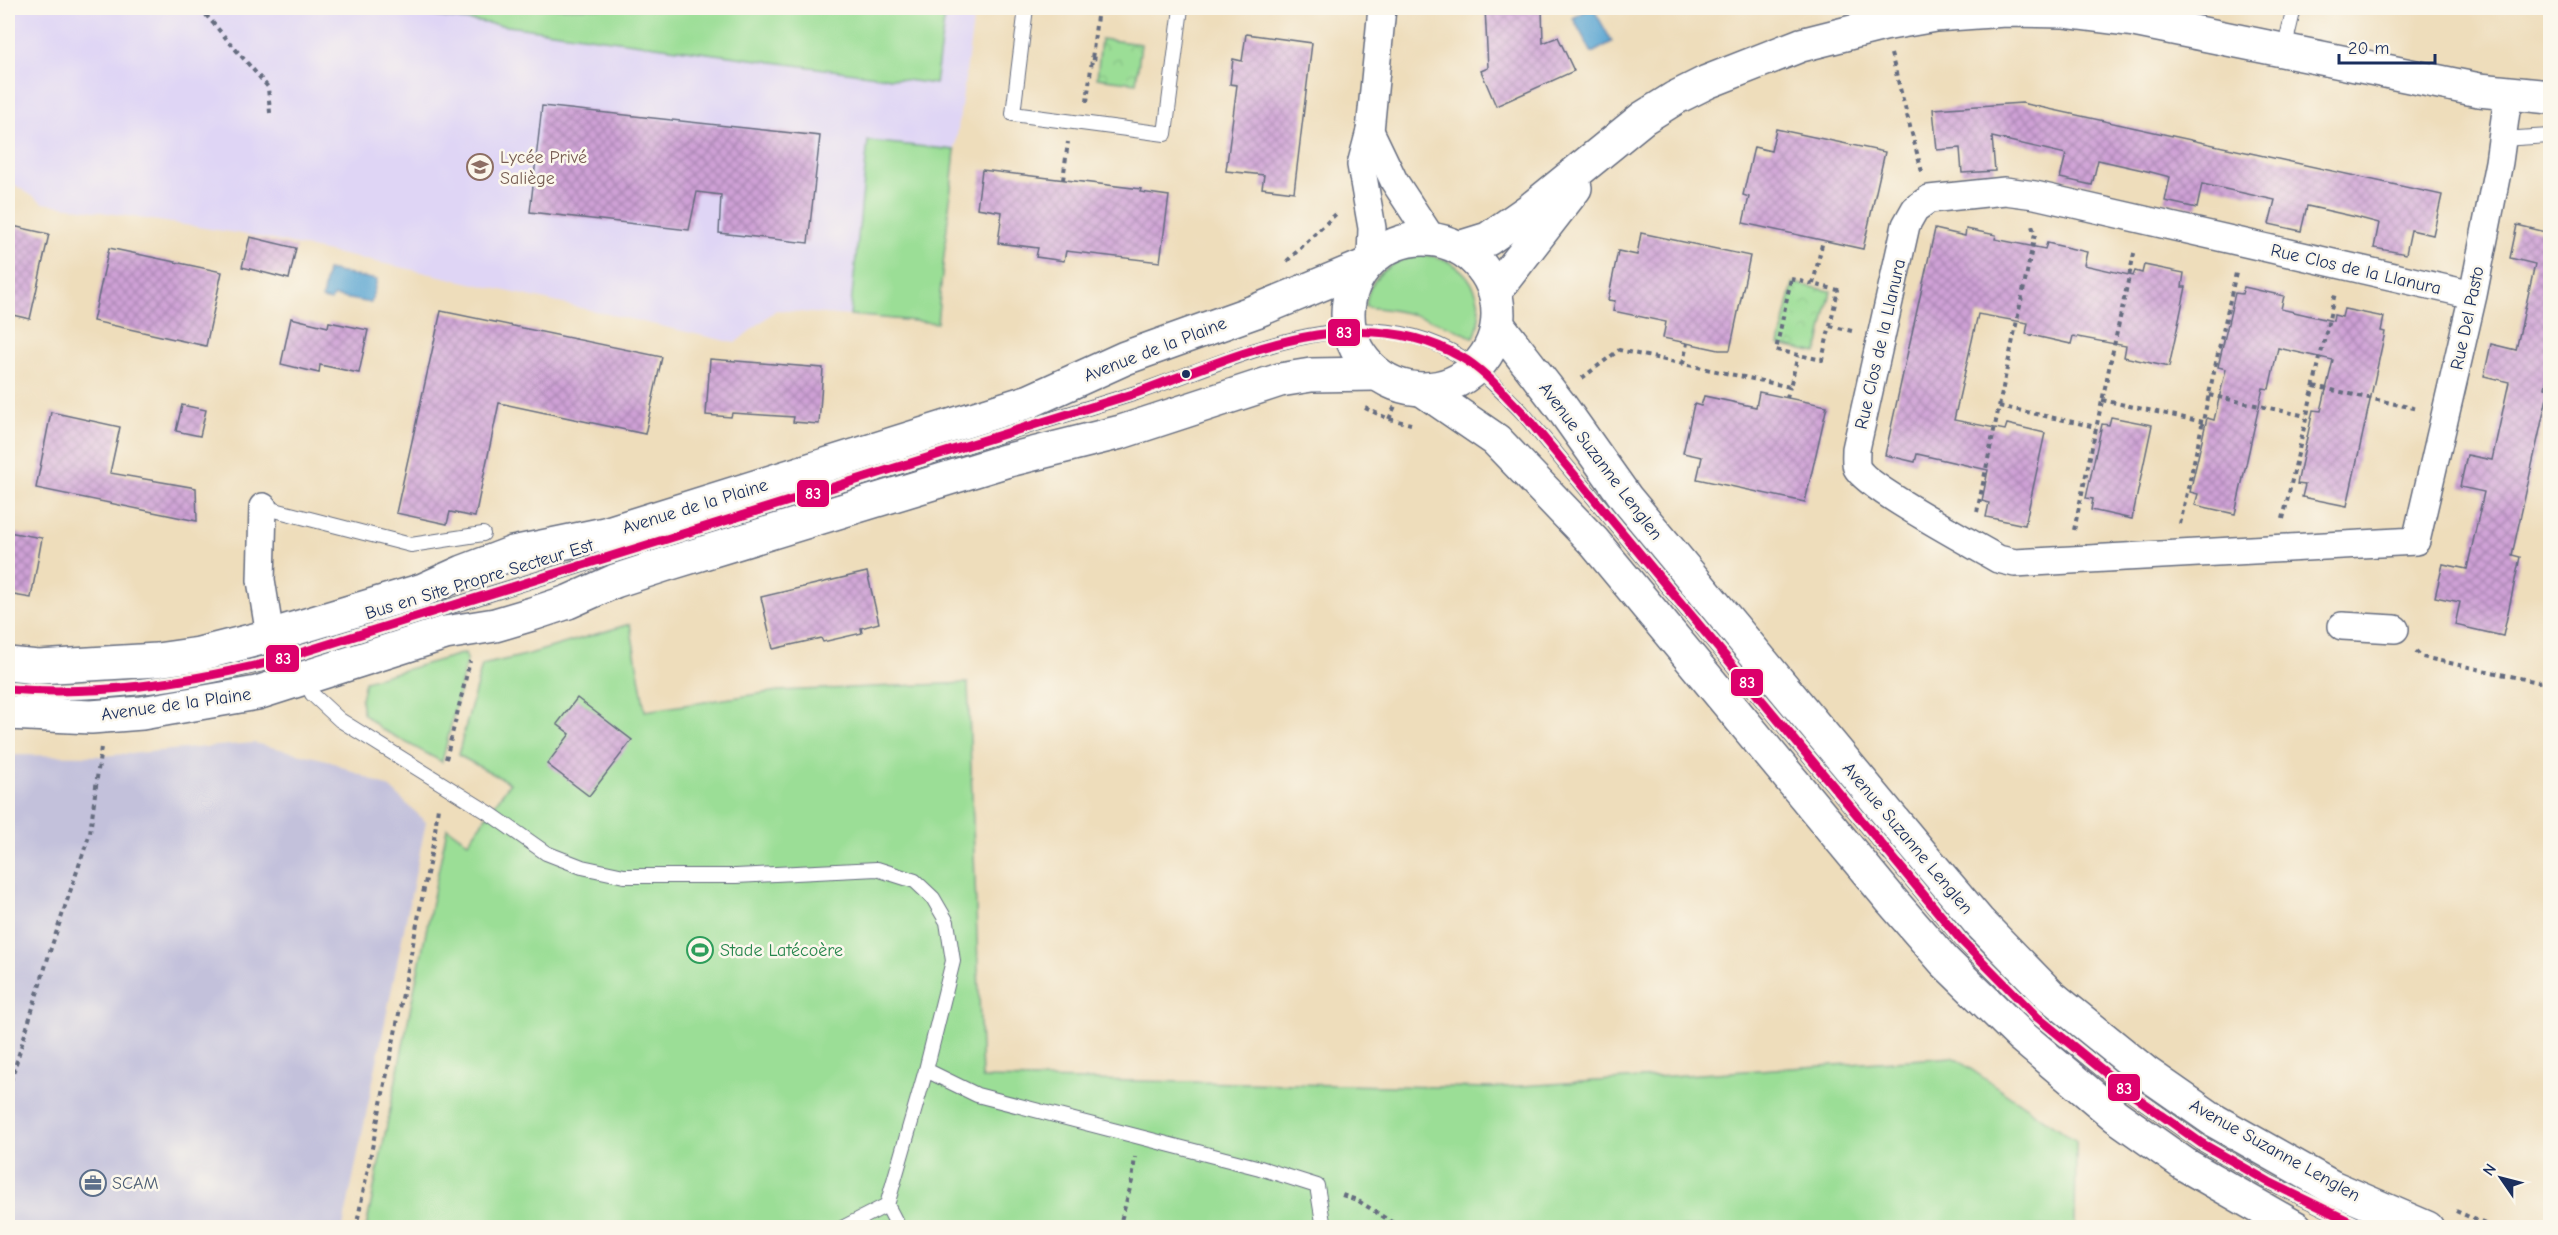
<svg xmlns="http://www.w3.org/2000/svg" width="2558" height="1235" font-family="'Comic Neue',sans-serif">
	<defs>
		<pattern id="park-crowns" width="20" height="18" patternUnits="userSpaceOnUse" patternTransform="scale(1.5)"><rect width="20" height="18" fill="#9bde96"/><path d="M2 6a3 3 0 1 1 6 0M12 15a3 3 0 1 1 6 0" fill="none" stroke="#85bf84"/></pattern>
		<pattern id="building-cross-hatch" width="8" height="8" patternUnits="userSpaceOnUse" patternTransform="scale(1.5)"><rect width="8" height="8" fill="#cfa1d6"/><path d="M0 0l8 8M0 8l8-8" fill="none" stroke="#a784b1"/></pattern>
	</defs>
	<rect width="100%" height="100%" fill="#fbf7ec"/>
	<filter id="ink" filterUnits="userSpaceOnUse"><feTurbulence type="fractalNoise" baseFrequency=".0167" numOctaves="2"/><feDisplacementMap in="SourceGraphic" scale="12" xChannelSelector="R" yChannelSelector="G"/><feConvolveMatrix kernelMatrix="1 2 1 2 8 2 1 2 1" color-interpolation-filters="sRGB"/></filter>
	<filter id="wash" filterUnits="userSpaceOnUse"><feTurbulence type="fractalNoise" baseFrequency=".008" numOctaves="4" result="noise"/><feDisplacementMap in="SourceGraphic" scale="24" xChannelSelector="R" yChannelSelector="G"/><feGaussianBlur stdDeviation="1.35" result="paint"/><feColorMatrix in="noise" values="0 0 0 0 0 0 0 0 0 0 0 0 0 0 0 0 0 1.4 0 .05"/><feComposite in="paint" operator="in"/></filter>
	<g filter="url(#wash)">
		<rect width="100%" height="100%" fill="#edb"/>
		<path fill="#dfd5f5" d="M8 8H975L955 150 937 323 776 310 735 343 409 269 249 235 43 203 15 185 8 183Z"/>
		<path fill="#c3c1db" d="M254 743 327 760 390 788 426 822 343 1227H8V755L101 756Z"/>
		<g fill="#9bde96" stroke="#5b867a" stroke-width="1.5">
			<path d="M428 8H946L935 84 427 15Z"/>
			<path d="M868 141 955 150 937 323 850 315Z"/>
			<path d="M1421 255C1466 256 1491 298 1474 338 1438 320 1406 310 1366 307 1367 276 1393 259 1421 255Z"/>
			<path d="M630 624 645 711 778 691 968 683 982 1078 1491 1088 1953 1057 2076 1141 2075 1227 366 1228 447 828 468 842 510 783 458 755 482 665 526 655Z"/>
			<path d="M465 653 467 659 442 762 381 729 363 713 361 699 365 681Z"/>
		</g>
		<g fill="url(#park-crowns)" stroke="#5b867a" stroke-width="1.5">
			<path d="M1101 39 1141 44 1136 83 1097 78Z"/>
			<path d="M1793 283 1831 291 1817 353 1779 345Z"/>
		</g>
		<g fill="#59a4d1" stroke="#3a6a98" stroke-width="1.5">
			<path d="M1591 8H1593L1612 42 1592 53 1573 18Z"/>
			<path d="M327 270 377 280 371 303 333 296 331 301 322 299Z"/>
		</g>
		<g id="blocks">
			<g fill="url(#building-cross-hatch)">
				<path d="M1485 8H1542L1543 43 1558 37 1574 71 1496 106 1481 71 1488 68Z"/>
				<path d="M1246 34 1312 43 1294 192 1262 188 1264 175 1226 171 1237 85 1230 84 1233 59 1242 61Z"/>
				<path d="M2022 103 2442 195 2433 235 2411 230 2406 254 2374 248 2379 223 2356 217 2307 206 2301 231 2269 224 2275 200 2202 184 2197 208 2165 201 2170 177 2147 171 2098 160 2092 185 2060 178 2066 154 1992 137 1995 171 1962 173 1960 148 1937 150 1933 109Z"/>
				<path d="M542 106 820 136 808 243 719 233 721 195 697 192 689 230 530 212Z"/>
				<path d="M1776 129 1885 152 1863 249 1743 223 1749 197 1743 195 1754 147 1771 151Z"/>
				<path d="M982 170 1141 189 1140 192 1169 196 1160 262 1066 251 1064 261 1036 257 1038 248 998 243 1002 212 977 208Z"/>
				<path d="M8 225 49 234 30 319 8 314Z"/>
				<path d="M2517 225 2550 233V362L2545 388 2549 389 2512 555 2520 557 2503 636 2455 625 2460 602 2435 597 2443 564 2467 569 2484 492 2460 487 2467 455 2492 460 2509 382 2484 376 2491 344 2516 350 2535 264 2510 258Z"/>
				<path d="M1935 229 1965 236 1966 229 1996 235 1995 239 2045 249 2047 243 2087 252 2084 265 2133 276 2135 271 2142 273 2144 265 2184 273 2182 287H2186L2169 367 2124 357 2126 346 2073 336 2071 344 2026 334 2028 323 1978 314 1954 420 2005 430 2007 424 2045 433 2025 525 1986 517 1989 503 1982 501 1988 470 1917 454 1915 462 1885 455Z"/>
				<path d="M1641 233 1750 256 1730 350H1719L1663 338 1666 322 1613 311 1615 301 1608 300 1618 251 1637 255Z"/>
				<path d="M250 237 296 248 289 279 242 267Z"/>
				<path d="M109 248 222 272 206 346 93 321Z"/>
				<path d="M2244 287 2284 296 2281 309 2333 321 2334 315 2342 317 2344 309 2384 317 2381 331 2385 332 2347 506 2302 497 2305 485 2297 484 2313 410 2321 411 2333 360 2278 348 2269 389 2263 388 2235 514 2195 505 2198 494 2190 492 2207 418 2214 420 2226 369 2218 367 2235 293 2242 294Z"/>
				<path d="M441 311 662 357 645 434 499 403 475 517 450 512 447 524 396 513Z"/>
				<path d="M291 318 328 327 329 322 368 330 359 373 320 365 319 373 281 364Z"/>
				<path d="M710 359 823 368 819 424 793 422 794 417 732 413 731 417 706 415Z"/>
				<path d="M1759 392 1827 406 1805 502 1697 479 1702 457 1683 453 1694 404 1701 406 1704 396 1756 407Z"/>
				<path d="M182 405 206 410 200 436 176 431Z"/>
				<path d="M51 412 120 427 110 473 196 488 197 521 36 488Z"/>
				<path d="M2111 417 2152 425 2132 519 2091 510 2093 499 2086 498 2102 424 2109 425Z"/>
				<path d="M8 532 42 538 31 598 8 594Z"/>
				<path d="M867 572 879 623 861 628 862 633 823 642 821 638 773 649 761 597Z"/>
				<path d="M577 698 632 740 589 796 547 764 570 734 557 724Z"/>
			</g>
		</g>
	</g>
	<g filter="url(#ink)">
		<use href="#blocks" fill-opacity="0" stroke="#656c7f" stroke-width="1.5"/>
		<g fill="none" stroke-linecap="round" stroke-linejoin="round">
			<defs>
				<g id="service">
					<path d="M1026 8 1013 114 1165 134 1181 8"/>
					<path d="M2284 50 2294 8"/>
					<path d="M2502 139 2550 136"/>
					<path d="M263 507 411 545 483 534"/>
					<path d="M305 678 312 694 340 720 489 813 546 853 582 867 624 876H736L877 869 915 881 933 898 947 922 953 961 926 1070 977 1095 1260 1168 1317 1186 1324 1228"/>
					<path d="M8 689C96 699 185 683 271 662L1136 393C1236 359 1359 293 1461 357 1483 372 1503 393 1522 412L1962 941 2037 1017 2133 1095 2201 1143 2269 1182 2364 1228"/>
					<path d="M887 1205 926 1070"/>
					<path d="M842 1228 887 1205 899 1228"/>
				</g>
				<g id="minor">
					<path d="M1370 131 1394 181 1432 239"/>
					<path d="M1371 259 1372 228 1361 165 1370 131 1382 8"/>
					<path d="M2473 295 2035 195 2005 191 1929 199 1915 209 1906 225 1856 449C1856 455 1855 463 1857 468 1866 487 1974 545 1998 559L2015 563 2416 541 2473 295 2499 162 2506 111 2511 94"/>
					<path d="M263 507 261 580 270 636"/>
					<path d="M2342 626 2395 629"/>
				</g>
				<g id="tertiary">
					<circle cx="1423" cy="314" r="75"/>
					<path d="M1459 248 1488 239 1531 209 1643 118 1675 98 1707 82 1801 45 1884 24 1935 15 2005 10 2063 11 2134 20 2479 90 2550 97"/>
					<path d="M1495 291 1575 188"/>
					<path d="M1498 325 1560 405 1626 498 1934 869 1978 921 2051 996 2146 1073 2215 1121 2332 1187 2427 1228"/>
					<path d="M1423 390 1496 440 1594 542 1891 900 1944 961 2021 1036 2116 1116 2184 1164 2296 1228"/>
					<path d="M8 664 38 667 157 660 199 654 270 636 423 590 463 572 513 553 605 534 1030 401 1125 358 1256 311 1365 266"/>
					<path d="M8 713 91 717 142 713 257 693 445 633 495 625 532 614 568 602 615 581 664 565 1005 461 1121 432 1280 380 1311 375 1376 374"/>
				</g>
			</defs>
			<use href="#service" stroke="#656c7f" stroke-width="16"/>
			<use href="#minor" stroke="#656c7f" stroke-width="30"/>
			<use href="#tertiary" stroke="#656c7f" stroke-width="36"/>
			<g stroke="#656c7f" stroke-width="4" stroke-dasharray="4.5 4.5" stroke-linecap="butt">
				<path d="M200 8 268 87 270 113"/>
				<path d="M1891 54 1922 172"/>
				<path d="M1092 58 1099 59"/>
				<path d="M1087 102 1098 8"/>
				<path d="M1063 180 1068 142"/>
				<path d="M1287 261 1338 212"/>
				<path d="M1791 279 1838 290 1822 360 1776 350Z"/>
				<path d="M1813 284 1823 240"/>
				<path d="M1830 326 1852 331"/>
				<path d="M1683 364 1687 343"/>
				<path d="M1582 378 1619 350 1790 387 1798 355"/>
				<path d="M2314 386 2418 409"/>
				<path d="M2209 395 2306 416"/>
				<path d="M1787 398 1790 387"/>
				<path d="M2102 400 2203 422"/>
				<path d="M1999 406 2096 427"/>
				<path d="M1365 408 1389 419 1411 424"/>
				<path d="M1389 419 1395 406"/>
				<path d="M1977 512 2035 234 2032 226"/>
				<path d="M2283 519 2335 293"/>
				<path d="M2180 524 2236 273"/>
				<path d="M2074 530 2135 249"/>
				<path d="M2416 651 2422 657 2538 682 2550 680"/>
				<path d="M446 759 470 661"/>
				<path d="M8 1090 51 948 90 833 101 747"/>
				<path d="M1342 1195 1357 1200 1401 1228"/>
				<path d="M2456 1211 2494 1228"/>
				<path d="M356 1228 434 839 438 807"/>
				<path d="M1119 1228 1132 1181 1135 1157"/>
			</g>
			<use href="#service" stroke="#fff" stroke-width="14"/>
			<use href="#minor" stroke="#fff" stroke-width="27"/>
			<use href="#tertiary" stroke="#fff" stroke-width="33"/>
			<defs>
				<path id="bus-1" d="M8 689C98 696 184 683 271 662L1136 393C1237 356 1357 297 1461 357 1484 370 1503 393 1522 412L1962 941 2037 1017 2133 1095 2201 1143 2269 1182 2363 1228"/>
			</defs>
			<use href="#bus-1" stroke="#fbf7ec" stroke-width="14"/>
			<use href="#bus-1" stroke="#dc006b" stroke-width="9"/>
		</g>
	</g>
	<defs>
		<symbol id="school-ring" viewBox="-11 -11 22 22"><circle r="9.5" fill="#fbf7ec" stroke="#8d6e63" stroke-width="1.5"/><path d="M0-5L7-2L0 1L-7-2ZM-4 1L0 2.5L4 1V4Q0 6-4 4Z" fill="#8d6e63"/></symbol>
		<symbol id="stadium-ring" viewBox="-11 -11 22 22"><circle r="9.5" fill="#fbf7ec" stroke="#2e9e5b" stroke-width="1.5"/><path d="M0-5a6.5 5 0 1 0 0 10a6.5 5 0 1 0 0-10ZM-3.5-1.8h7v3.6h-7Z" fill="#2e9e5b"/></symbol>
		<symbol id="office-ring" viewBox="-11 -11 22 22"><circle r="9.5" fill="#fbf7ec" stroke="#5c6f8a" stroke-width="1.5"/><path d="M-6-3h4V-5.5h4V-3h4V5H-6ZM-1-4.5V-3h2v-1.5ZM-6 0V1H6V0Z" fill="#5c6f8a"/></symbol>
	</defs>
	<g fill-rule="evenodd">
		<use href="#school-ring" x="465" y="152" width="30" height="30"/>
		<use href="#stadium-ring" x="685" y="935" width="30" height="30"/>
		<use href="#office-ring" x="78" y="1168" width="30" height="30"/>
	</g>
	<circle fill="#1b2f5e" stroke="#fbf7ec" stroke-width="2" cx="1186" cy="374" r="5"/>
	<g text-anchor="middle" stroke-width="5" stroke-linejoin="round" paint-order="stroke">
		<g font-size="18" fill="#785e54" stroke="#fbf7ec" text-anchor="start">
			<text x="500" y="163">Lycée Privé<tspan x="500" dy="21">Saliège</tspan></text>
		</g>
		<g font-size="18" fill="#1b2f5e" stroke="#fbf7ec">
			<text transform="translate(2356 269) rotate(13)" y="6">Rue Clos de la Llanura</text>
			<text transform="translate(2467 318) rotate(-78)" y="6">Rue Del Pasto</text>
			<text transform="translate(1880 344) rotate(-77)" y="6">Rue Clos de la Llanura</text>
			<text transform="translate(1155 349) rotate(-21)" y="6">Avenue de la Plaine</text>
			<text transform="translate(1601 461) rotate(53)" y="6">Avenue Suzanne Lenglen</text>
			<text transform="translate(695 506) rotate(-17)" y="6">Avenue de la Plaine</text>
			<text transform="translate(479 579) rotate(-17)" y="6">Bus en Site Propre Secteur Est</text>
			<text transform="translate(176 704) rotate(-8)" y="6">Avenue de la Plaine</text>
			<text transform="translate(1908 838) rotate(50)" y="6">Avenue Suzanne Lenglen</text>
			<text transform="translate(2275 1150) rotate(29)" y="6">Avenue Suzanne Lenglen</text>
		</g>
		<g font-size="18" fill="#27864d" stroke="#fbf7ec" text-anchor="start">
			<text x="720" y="956">Stade Latécoère</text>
		</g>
		<g font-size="18" fill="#4e5e75" stroke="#fbf7ec" text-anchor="start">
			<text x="112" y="1189">SCAM</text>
		</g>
	</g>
	<g stroke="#fbf7ec" stroke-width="2">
		<rect x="1327" y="318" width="34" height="29" rx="6" fill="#dc006b"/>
		<rect x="796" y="479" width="34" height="29" rx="6" fill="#dc006b"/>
		<rect x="265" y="644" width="35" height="29" rx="6" fill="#dc006b"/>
		<rect x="1730" y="668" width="34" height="29" rx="6" fill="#dc006b"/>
		<rect x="2107" y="1073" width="34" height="29" rx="6" fill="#dc006b"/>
	</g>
	<g font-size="16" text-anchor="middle" font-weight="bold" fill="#fff">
		<text x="1344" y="338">83</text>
		<text x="813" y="499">83</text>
		<text x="283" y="664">83</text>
		<text x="1747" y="688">83</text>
		<text x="2124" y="1094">83</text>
	</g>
	<rect width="2558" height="1235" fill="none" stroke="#fbf7ec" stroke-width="30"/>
	<g transform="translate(2501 1178) rotate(305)" stroke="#fbf7ec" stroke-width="4.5" paint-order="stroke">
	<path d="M0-4.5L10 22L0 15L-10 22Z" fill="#1b2f5e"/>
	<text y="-9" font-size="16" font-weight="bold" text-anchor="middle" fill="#1b2f5e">N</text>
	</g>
	<path d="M2339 54v9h96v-9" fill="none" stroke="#1b2f5e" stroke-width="3"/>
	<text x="2348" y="54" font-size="18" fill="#1b2f5e" stroke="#fbf7ec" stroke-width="4.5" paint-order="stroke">20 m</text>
</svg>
